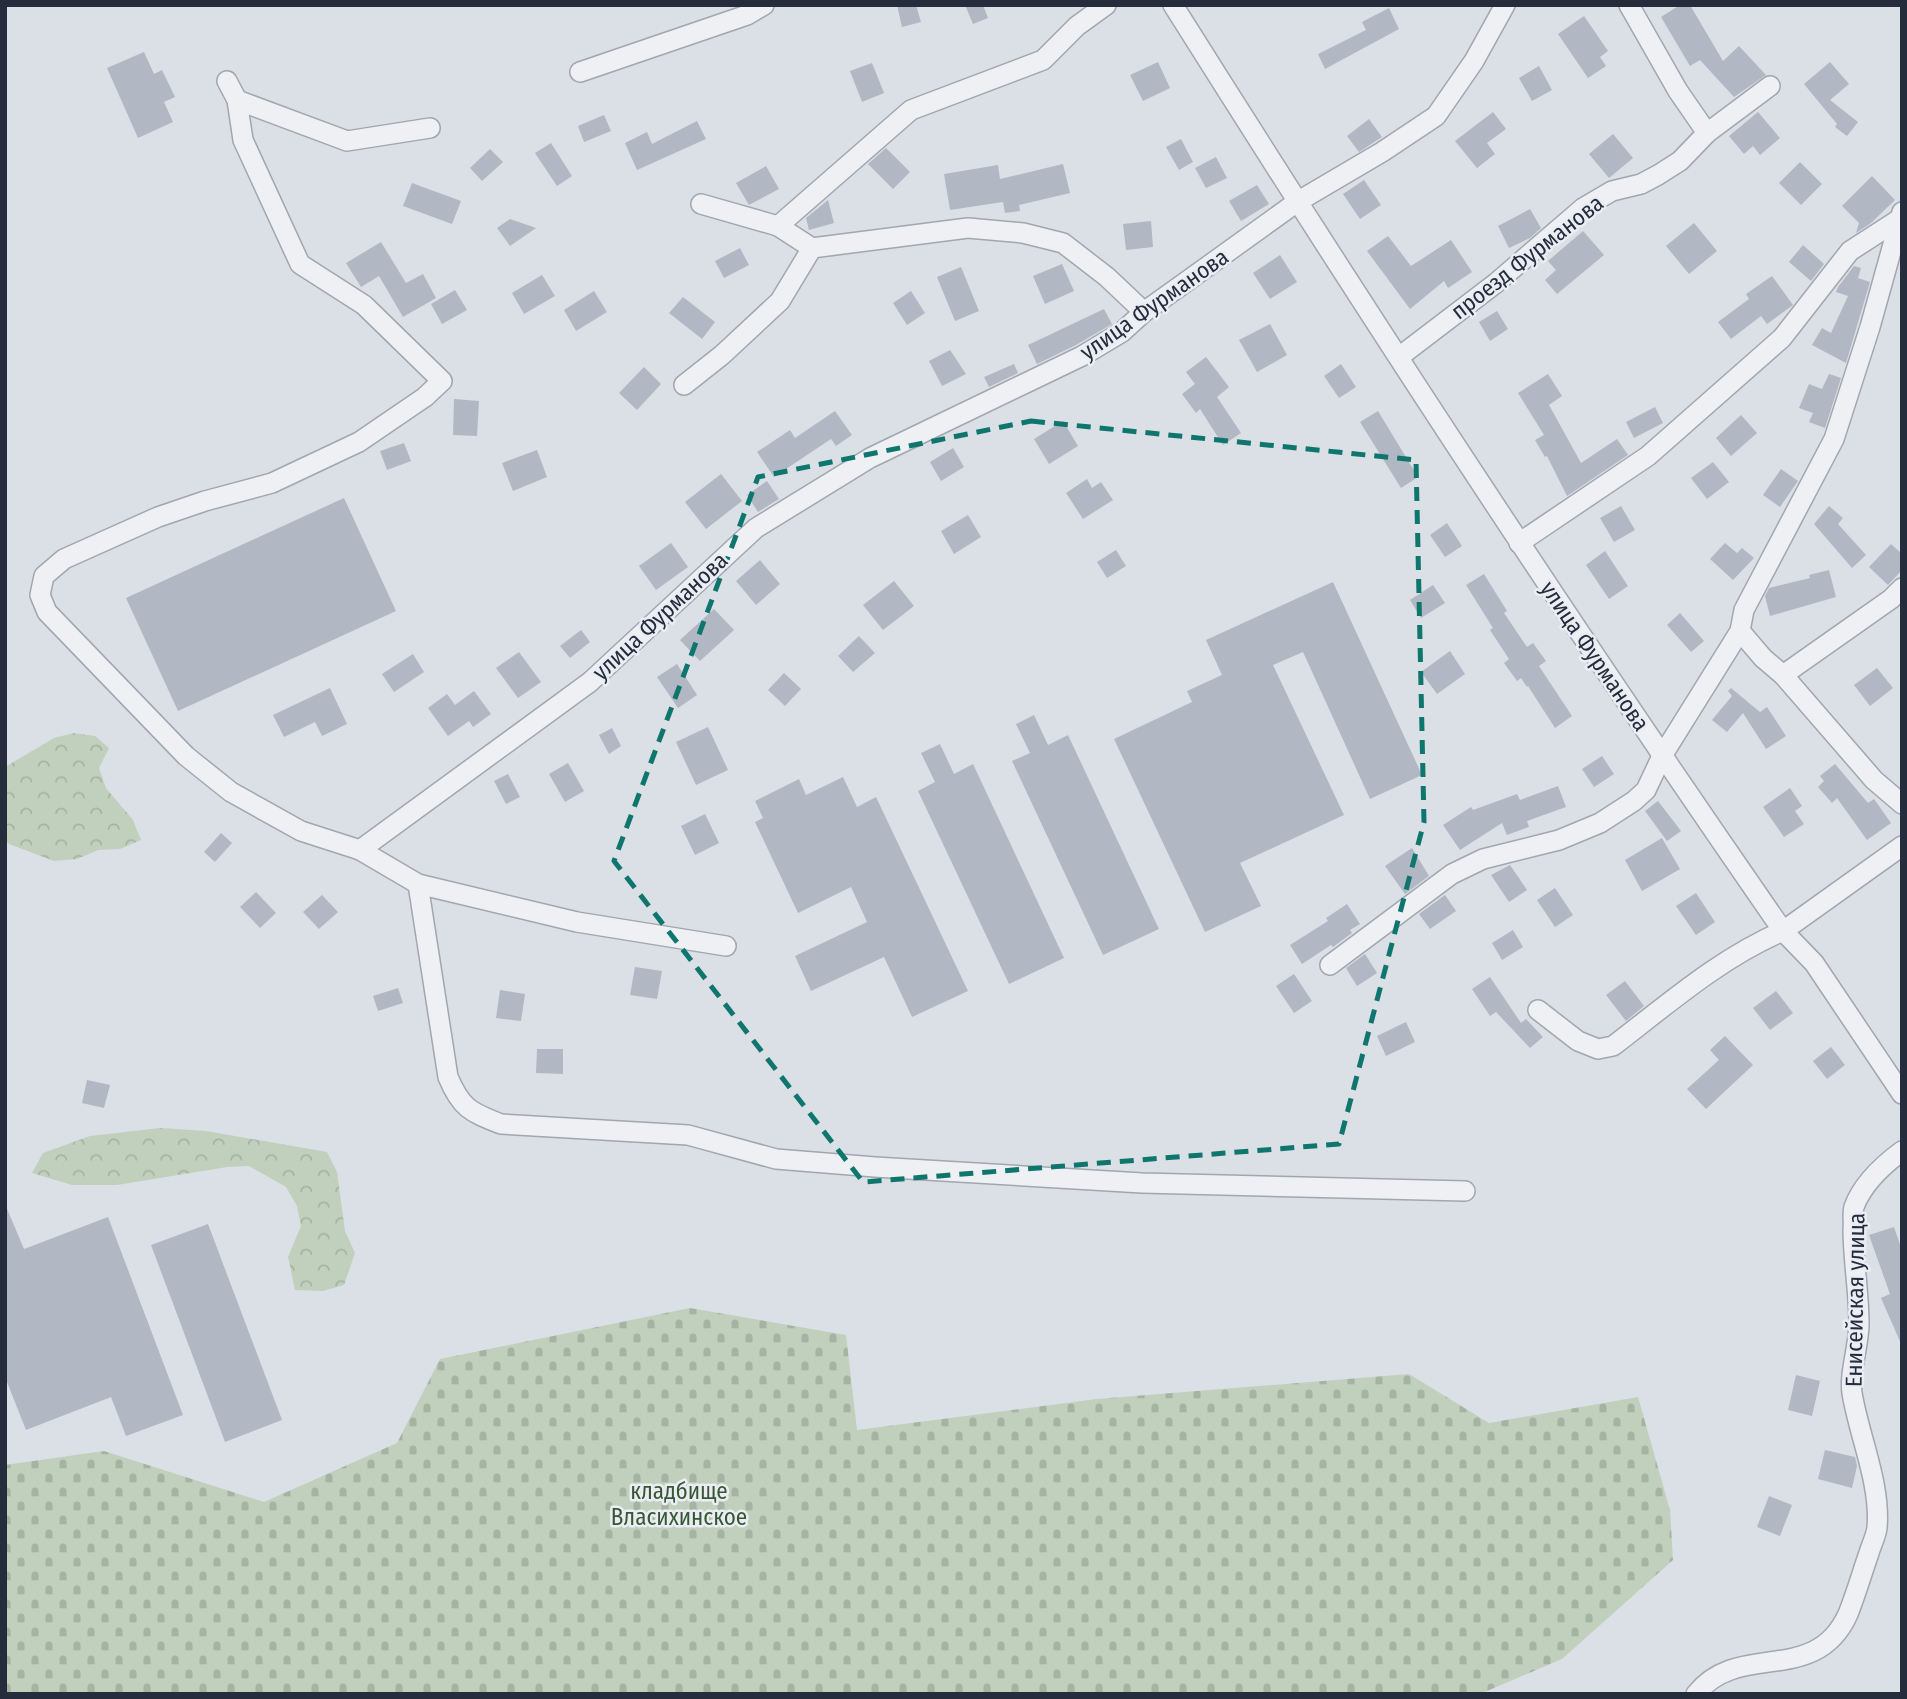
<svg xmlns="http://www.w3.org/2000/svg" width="1907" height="1699" font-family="'Fira Sans Condensed',sans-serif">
	<defs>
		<pattern id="forest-crowns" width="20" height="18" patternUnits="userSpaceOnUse" patternTransform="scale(1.75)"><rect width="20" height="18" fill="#c0d0bc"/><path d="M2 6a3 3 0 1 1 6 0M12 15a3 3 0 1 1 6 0" fill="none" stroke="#a5b3a2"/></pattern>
		<pattern id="cemetery-stones" width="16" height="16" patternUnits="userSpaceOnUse" patternTransform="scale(1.75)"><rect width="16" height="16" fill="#c0d0bc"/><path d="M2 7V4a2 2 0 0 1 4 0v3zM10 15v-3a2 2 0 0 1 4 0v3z" fill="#a5b3a2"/></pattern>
	</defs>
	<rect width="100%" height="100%" fill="#dbdfe6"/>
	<g fill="url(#forest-crowns)">
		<path d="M74 733 95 736 109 748 99 768 106 788 133 820 141 840 120 849 98 850 77 859 54 861 9 844 5 840V767L54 738Z"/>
		<path d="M160 1128 206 1131 327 1152 337 1172 345 1231 355 1253 344 1285 323 1291 295 1290 288 1257 301 1226 297 1206 286 1187 249 1166 227 1167 117 1185H72L32 1173 43 1153 90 1136Z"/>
	</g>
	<path fill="url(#cemetery-stones)" d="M690 1308 846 1335 857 1430 1097 1399 1409 1374 1489 1423 1638 1397 1670 1510 1673 1560 1562 1659 1480 1694H5V1465L104 1451 264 1502 397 1443 440 1359Z"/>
	<g fill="#b2b8c3">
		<path d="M897 5H916L921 22 902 27Z"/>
		<path d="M965 5H983L988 18 973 24Z"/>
		<path d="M1680 5H1690L1723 61 1739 46 1766 75 1734 97 1700 60 1690 66 1661 17Z"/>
		<path d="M1389 8 1399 29 1325 69 1318 54 1366 30 1362 22Z"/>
		<path d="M1584 16 1608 51 1600 57 1606 66 1588 78 1558 34Z"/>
		<path d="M144 52 154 74 162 70 175 97 164 102 173 122 138 138 107 68Z"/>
		<path d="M1158 62 1170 88 1143 101 1130 75Z"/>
		<path d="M1830 62 1849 84 1830 100 1858 122 1847 136 1835 127 1837 124 1804 84Z"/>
		<path d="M872 63 884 93 862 102 850 71Z"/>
		<path d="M1539 66 1552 90 1532 101 1519 78Z"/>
		<path d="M1493 112 1506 129 1487 143 1495 154 1477 168 1455 141Z"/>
		<path d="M1758 112 1780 138 1760 155 1753 146 1744 154 1729 136Z"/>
		<path d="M604 115 611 131 584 142 578 126Z"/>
		<path d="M1369 119 1382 137 1359 152 1347 136Z"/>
		<path d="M697 121 706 139 637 170 625 143 647 132 652 144Z"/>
		<path d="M1613 134 1633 158 1609 178 1589 154Z"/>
		<path d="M1181 139 1193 162 1179 170 1166 147Z"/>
		<path d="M551 143 572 176 557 186 535 153Z"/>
		<path d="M886 148 910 172 893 189 868 164Z"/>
		<path d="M490 149 503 162 482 181 470 168Z"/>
		<path d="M1216 157 1227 178 1206 188 1195 168Z"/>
		<path d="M1800 162 1822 184 1801 205 1779 183Z"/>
		<path d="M1063 164 1070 193 1019 205 1020 211 1005 213 1003 202 950 210 944 174 998 165 1000 179Z"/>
		<path d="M766 166 779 189 749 205 736 183Z"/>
		<path d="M1872 176 1895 200 1871 223 1856 233 1859 223 1842 206Z"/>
		<path d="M1364 180 1381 205 1360 219 1343 194Z"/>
		<path d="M412 183 461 201 452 224 403 206Z"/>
		<path d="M1257 185 1269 204 1241 221 1229 201Z"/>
		<path d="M828 200 834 223 809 230 806 218Z"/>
		<path d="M1530 209 1541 228 1530 238 1509 248 1498 226Z"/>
		<path d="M510 219 536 228 510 246 497 228Z"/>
		<path d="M1151 221 1153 247 1126 250 1123 224Z"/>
		<path d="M1694 223 1717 251 1689 274 1666 246Z"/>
		<path d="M1583 231 1604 255 1557 294 1545 280 1556 270 1548 261Z"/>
		<path d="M1388 236 1411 266 1451 240 1472 272 1448 288 1444 281 1410 309 1367 251Z"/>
		<path d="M381 242 406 283 423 274 436 298 403 317 379 276 361 287 346 263Z"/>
		<path d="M1803 245 1824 264 1811 281 1789 262Z"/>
		<path d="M740 248 749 265 724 278 715 261Z"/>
		<path d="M1280 255 1297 282 1270 299 1253 273Z"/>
		<path d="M1062 264 1074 291 1045 304 1033 276Z"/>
		<path d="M1854 266 1861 268 1858 278 1870 282 1846 363 1812 345 1822 328 1831 333 1848 296 1836 292 1838 287Z"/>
		<path d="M961 267 979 311 955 321 937 277Z"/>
		<path d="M542 275 555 296 524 314 512 293Z"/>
		<path d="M1772 276 1793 305 1767 324 1761 316 1731 339 1718 322 1749 299 1746 294Z"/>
		<path d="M455 290 467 310 442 324 431 304Z"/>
		<path d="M594 291 607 312 576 331 564 310Z"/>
		<path d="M911 291 925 313 907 325 893 303Z"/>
		<path d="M683 297 715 322 702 339 669 313Z"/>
		<path d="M1104 309 1112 324 1076 345 1037 364 1028 345Z"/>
		<path d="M1497 311 1508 329 1490 341 1479 322Z"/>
		<path d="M1270 324 1287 355 1257 372 1239 340Z"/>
		<path d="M950 350 966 374 942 386 929 361Z"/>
		<path d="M1206 357 1229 387 1217 397 1241 433 1223 445 1200 409 1196 413 1182 394 1195 384 1186 372Z"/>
		<path d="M1014 364 1018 373 989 387 984 377Z"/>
		<path d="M1341 364 1356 387 1339 398 1324 376Z"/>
		<path d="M644 367 661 384 637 410 619 393Z"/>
		<path d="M1548 374 1562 396 1549 405 1581 463 1617 439 1628 455 1567 496 1547 456 1545 457 1535 440 1544 435 1518 393Z"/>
		<path d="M1829 374 1841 378 1825 428 1809 422 1813 413 1799 408 1809 384 1822 389Z"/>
		<path d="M454 399 479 401 477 436 453 435Z"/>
		<path d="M1655 407 1663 423 1634 438 1626 422Z"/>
		<path d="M835 411 852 435 836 446 831 439 774 477 757 452 790 430 795 438Z"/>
		<path d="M1378 411 1418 477 1401 488 1360 422Z"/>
		<path d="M1741 415 1757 433 1731 456 1716 438Z"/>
		<path d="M1063 421 1078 446 1049 464 1034 439Z"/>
		<path d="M404 443 411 461 387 470 380 451Z"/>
		<path d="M953 448 964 467 941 481 930 462Z"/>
		<path d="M537 450 547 477 513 491 502 463Z"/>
		<path d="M1713 462 1729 482 1707 499 1691 478Z"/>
		<path d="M1781 469 1798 481 1780 507 1763 495Z"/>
		<path d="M721 474 742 501 706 529 685 502Z"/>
		<path d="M1087 479 1092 488 1101 482 1113 500 1083 519 1066 493Z"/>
		<path d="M767 481 779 499 758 512 747 495Z"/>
		<path d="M344 498 396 611 178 711 126 598Z"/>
		<path d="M1621 506 1635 530 1614 542 1600 518Z"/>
		<path d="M1829 506 1843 518 1838 524 1866 555 1852 568 1814 524Z"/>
		<path d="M968 515 981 537 954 554 941 531Z"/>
		<path d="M1447 523 1462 546 1445 557 1430 535Z"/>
		<path d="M671 543 688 567 656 590 639 566Z"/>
		<path d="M1725 543 1737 553 1742 548 1754 558 1733 580 1710 559Z"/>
		<path d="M1891 544 1902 554V570L1888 585 1869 567Z"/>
		<path d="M1116 550 1126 566 1107 578 1097 562Z"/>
		<path d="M1605 551 1628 586 1609 599 1586 565Z"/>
		<path d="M760 560 780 584 756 605 736 581Z"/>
		<path d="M1829 570 1836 597 1770 616 1765 596 1769 588 1810 578 1809 575Z"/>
		<path d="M1484 574 1507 611 1504 613 1527 647 1533 643 1546 661 1539 666 1572 716 1555 728 1528 686 1527 687 1521 678 1517 681 1504 663 1509 659 1490 630 1493 628 1466 585Z"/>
		<path d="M894 581 914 606 883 630 863 605Z"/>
		<path d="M1333 582 1422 775 1370 799 1303 652 1273 665 1344 815 1240 863 1261 906 1205 932 1114 739 1192 702 1187 691 1222 675 1206 640Z"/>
		<path d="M1433 585 1445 603 1421 618 1410 600Z"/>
		<path d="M714 609 734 630 700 661 680 640Z"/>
		<path d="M1680 613 1704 641 1691 652 1667 625Z"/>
		<path d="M581 630 590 642 570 658 560 646Z"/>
		<path d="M859 636 875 653 853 672 838 656Z"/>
		<path d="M1450 651 1465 674 1437 694 1421 672Z"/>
		<path d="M519 652 541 682 518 698 496 668Z"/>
		<path d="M413 654 424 672 394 692 382 674Z"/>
		<path d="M677 664 697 695 678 708 657 677Z"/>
		<path d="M1877 668 1893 688 1870 706 1854 685Z"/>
		<path d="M784 673 801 689 785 706 768 690Z"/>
		<path d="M330 688 347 724 322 736 315 722 284 737 273 715Z"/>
		<path d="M1731 688 1760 712 1767 707 1786 736 1766 749 1743 713 1727 732 1712 720 1732 696 1728 691Z"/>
		<path d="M474 691 491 714 473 727 469 721 448 736 428 708 447 694 455 705Z"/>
		<path d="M1034 715 1048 745 1068 735 1159 929 1103 955 1012 761 1030 753 1016 724Z"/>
		<path d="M708 727 728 770 696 785 676 742Z"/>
		<path d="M612 728 621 746 609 754 599 735Z"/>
		<path d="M940 744 954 774 973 764 1064 958 1009 984 918 791 935 782 921 753Z"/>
		<path d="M1602 756 1614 774 1594 787 1582 769Z"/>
		<path d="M568 763 584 791 565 802 549 774Z"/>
		<path d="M1835 764 1868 803 1874 799 1891 823 1867 840 1837 798 1832 803 1818 787 1824 781 1820 776Z"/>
		<path d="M508 774 520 797 506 804 494 781Z"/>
		<path d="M843 777 857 807 876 797 968 991 912 1017 884 957 811 991 795 956 867 922 851 887 798 913 755 822 763 818 755 801 799 779 806 795Z"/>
		<path d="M1558 786 1566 807 1527 821 1529 827 1507 835 1502 823 1460 850 1443 825 1471 807 1473 810 1517 794 1520 800Z"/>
		<path d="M1790 788 1802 806 1795 811 1804 824 1784 837 1763 807Z"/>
		<path d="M1658 801 1681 831 1667 841 1645 811Z"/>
		<path d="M705 814 719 843 695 855 681 826Z"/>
		<path d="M221 833 232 843 215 862 204 852Z"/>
		<path d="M1662 838 1680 869 1642 891 1625 860Z"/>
		<path d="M1412 848 1429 876 1405 894 1385 866Z"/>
		<path d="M1510 865 1527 890 1509 902 1491 875Z"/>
		<path d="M1555 888 1573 915 1555 927 1537 900Z"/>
		<path d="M256 892 276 913 260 928 240 907Z"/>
		<path d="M1696 893 1715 922 1696 935 1676 906Z"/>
		<path d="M322 895 338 912 319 929 303 912Z"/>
		<path d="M1445 895 1456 911 1430 929 1419 914Z"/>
		<path d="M1347 904 1360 924 1350 930 1352 933 1333 947 1331 945 1302 964 1290 945 1328 921 1326 918Z"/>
		<path d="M1513 930 1523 947 1502 960 1492 943Z"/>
		<path d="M1365 954 1377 973 1357 986 1346 968Z"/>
		<path d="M635 967 662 971 657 999 630 995Z"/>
		<path d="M1294 974 1312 1001 1294 1013 1276 986Z"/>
		<path d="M1490 977 1521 1023 1526 1019 1543 1037 1530 1048 1496 1012 1490 1016 1472 989Z"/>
		<path d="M1625 981 1644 1006 1626 1021 1606 995Z"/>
		<path d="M398 988 403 1003 378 1011 373 996Z"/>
		<path d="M500 990 525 994 521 1021 496 1018Z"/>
		<path d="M1776 991 1793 1013 1770 1030 1753 1008Z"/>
		<path d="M1406 1022 1415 1042 1386 1056 1377 1036Z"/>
		<path d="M1725 1036 1753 1065 1706 1109 1687 1089 1719 1060 1710 1050Z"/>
		<path d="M1831 1047 1845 1065 1827 1079 1813 1061Z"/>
		<path d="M537 1049H563V1074L536 1073Z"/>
		<path d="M87 1080 110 1085 104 1108 82 1103Z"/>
		<path d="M5 1204 24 1249 108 1217 183 1415 126 1436 111 1397 26 1430 5 1377Z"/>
		<path d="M208 1224 282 1420 225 1442 151 1245Z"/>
		<path d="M1894 1227 1902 1250V1346L1881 1298 1890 1294 1869 1235Z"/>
		<path d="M1796 1375 1820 1381 1812 1416 1788 1410Z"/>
		<path d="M1825 1450 1855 1457 1857 1466 1852 1488 1818 1479Z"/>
		<path d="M1769 1496 1792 1505 1780 1536 1757 1527Z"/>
	</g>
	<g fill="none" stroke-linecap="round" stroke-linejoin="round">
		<defs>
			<g id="minor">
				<path d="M1173 5C1370 318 1572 627 1783 931L1902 846"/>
				<path d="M580 72 747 15 764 5"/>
				<path d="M227 81 237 100 243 140 300 264 364 305 442 381 425 397 359 442 272 483 205 501 158 517 64 559 44 576 40 595 47 612 186 756 231 792 301 831 360 850"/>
				<path d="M237 100 347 141 430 128"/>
				<path d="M1707 133 1770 86"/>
				<path d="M701 204 778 226 911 110 1043 60 1077 26 1106 5"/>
				<path d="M778 226 812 248 968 228 1023 233 1063 243 1107 277 1144 312"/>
				<path d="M1399 357 1496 283 1583 208 1612 191 1641 184 1658 175 1680 161 1707 133 1678 91 1629 5"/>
				<path d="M684 385 722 355 780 301 812 248"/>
				<path d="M1519 543 1648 456 1782 338 1850 251 1898 220"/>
				<path d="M1740 631 1763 658 1783 675 1874 780 1902 804"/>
				<path d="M1783 675 1891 599 1902 588"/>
				<path d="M418 884 448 1077C461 1108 470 1112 501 1124L688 1135 776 1159 875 1167 1142 1183 1465 1191"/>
				<path d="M726 946 577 922 418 884 360 850 590 682 756 528 870 458 1082 356 1122 332 1144 312 1297 202 1382 152 1436 116 1474 61 1505 5"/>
				<path d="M1330 965 1452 874 1483 859 1559 840 1600 823 1634 801 1646 790 1662 756 1740 631 1744 610 1834 439 1870 327 1902 212"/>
				<path d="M1538 1010 1578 1041 1598 1049 1613 1046C1668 1004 1720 958 1783 931L1814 963 1902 1094"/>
				<path d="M1696 1694C1739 1640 1815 1687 1848 1614 1856 1594 1862 1573 1869 1553 1871 1546 1876 1536 1877 1528 1881 1484 1859 1436 1852 1393 1849 1373 1859 1345 1859 1324 1859 1292 1853 1260 1853 1229 1854 1222 1852 1213 1854 1207 1862 1185 1883 1165 1902 1151"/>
			</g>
		</defs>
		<use href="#minor" stroke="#a1a6b0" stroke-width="22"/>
		<use href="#minor" stroke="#eef0f4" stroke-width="19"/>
	</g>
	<path fill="none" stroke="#0f766e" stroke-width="5" stroke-dasharray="14 9" stroke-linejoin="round" d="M1031 421 1416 460 1424 822 1339 1144 863 1182 614 861 758 477Z"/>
	<g text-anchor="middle" stroke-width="5" stroke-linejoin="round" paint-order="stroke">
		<g font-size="23" fill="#252c3c" stroke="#eaeef4">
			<text transform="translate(1527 257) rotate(-38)" y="8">проезд Фурманова</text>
			<text transform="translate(1154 304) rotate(-35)" y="8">улица Фурманова</text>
			<text transform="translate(660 616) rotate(-43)" y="8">улица Фурманова</text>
			<text transform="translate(1595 656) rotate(56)" y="8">улица Фурманова</text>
			<text transform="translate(1855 1300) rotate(-89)" y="8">Енисейская улица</text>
		</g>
		<g font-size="23" fill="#375832" stroke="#eaeef4">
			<text x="679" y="1499">кладбище<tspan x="679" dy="26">Власихинское</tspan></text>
		</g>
	</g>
	<rect width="1907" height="1699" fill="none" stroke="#252c3c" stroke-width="14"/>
</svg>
